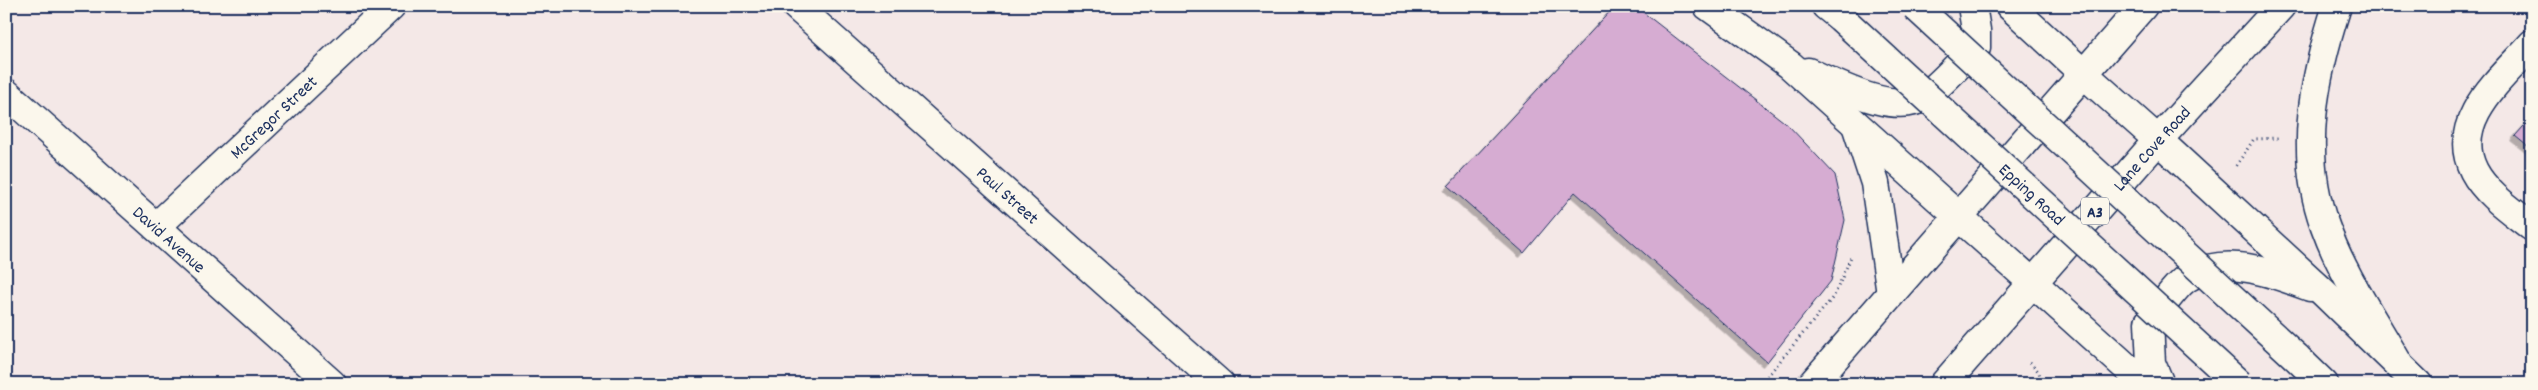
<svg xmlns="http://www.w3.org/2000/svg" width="2538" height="390" font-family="Dekko,sans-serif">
	<defs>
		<filter id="shadow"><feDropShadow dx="-4.5" dy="4.5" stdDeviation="0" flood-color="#0004"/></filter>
	</defs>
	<rect width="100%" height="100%" fill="#f4e8e7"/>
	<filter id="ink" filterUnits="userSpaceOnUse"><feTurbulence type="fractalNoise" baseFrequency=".02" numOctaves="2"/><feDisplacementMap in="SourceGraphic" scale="10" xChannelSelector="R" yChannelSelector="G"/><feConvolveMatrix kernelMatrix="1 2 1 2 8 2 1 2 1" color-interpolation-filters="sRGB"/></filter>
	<g filter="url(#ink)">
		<g fill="#d6acd2" stroke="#1b2f5e" filter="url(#shadow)">
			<path d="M1615 6H1635L1788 125 1835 175 1845 220 1831 281 1767 362 1575 192 1524 253 1448 186Z"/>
			<path d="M2532 117V150L2515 136Z"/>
		</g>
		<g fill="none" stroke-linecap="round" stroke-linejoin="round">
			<defs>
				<g id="minor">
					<path id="s1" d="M796 6 1220 384"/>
					<path d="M2532 44C2502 78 2448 121 2474 171 2486 194 2512 211 2532 227"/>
					<path id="s2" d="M6 93 332 384"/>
					<path id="s3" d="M156 227 391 6"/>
				</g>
				<g id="major">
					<path d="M1708 6 1790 65 1959 217"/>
					<path d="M1826 6 1841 18"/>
					<path d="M2010 6 2084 74"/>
					<path d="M2337 6C2314 77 2298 153 2325 226 2342 274 2373 319 2398 363"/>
					<path d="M1808 72C1837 84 1895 117 1925 96 1943 83 1959 63 1976 48V30L1972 6"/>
					<path d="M1857 128 1875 183 1891 294"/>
					<path d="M2158 140 2323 292 2418 384"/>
					<path d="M2032 282 2145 384"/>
					<path d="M2296 357 2324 384"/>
					<path d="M2160 384 2151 363 2149 322C2158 311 2177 284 2187 278 2225 254 2273 273 2310 287"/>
				</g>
				<g id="highway">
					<path d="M2084 74 2158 140"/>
					<path d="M1959 217 2032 282"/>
					<path d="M1812 384 2143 6"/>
					<path id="s4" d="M1944 384 2158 140 2281 6"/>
				</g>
			</defs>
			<use href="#minor" stroke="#1b2f5e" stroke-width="31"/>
			<use href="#major" stroke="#1b2f5e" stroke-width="31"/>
			<use href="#highway" stroke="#1b2f5e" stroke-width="31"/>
			<g stroke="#1b2f5e" stroke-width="3" stroke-dasharray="1 4" stroke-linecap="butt">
				<path d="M2236 166 2254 139 2278 138"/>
				<path d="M2030 362 2039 372 2042 384"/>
				<path d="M1761 384 1834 296 1851 257"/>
			</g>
			<use href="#minor" stroke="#fbf7ec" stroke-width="28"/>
			<use href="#major" stroke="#fbf7ec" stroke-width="28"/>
			<use href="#highway" stroke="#fbf7ec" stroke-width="28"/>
			<defs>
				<g id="major-bridge">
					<path d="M1915 6 2296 357"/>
					<path id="s5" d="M1841 18 2239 384"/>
				</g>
			</defs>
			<use href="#major-bridge" stroke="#1b2f5e" stroke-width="31" stroke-linecap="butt"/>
			<use href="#major-bridge" stroke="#fbf7ec" stroke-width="28"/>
		</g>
	</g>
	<g text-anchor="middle" stroke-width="4" stroke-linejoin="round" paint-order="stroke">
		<rect fill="#fbf7ec" stroke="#5e6b89" stroke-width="1" x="2081" y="197.5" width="28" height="27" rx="4"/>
		<g font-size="16" font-weight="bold" fill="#1b2f5e">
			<text x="2095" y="217">A3</text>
		</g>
		<g font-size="18" fill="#1b2f5e" stroke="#fbf7ec">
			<text dy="6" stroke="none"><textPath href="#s3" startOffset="161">McGregor Street</textPath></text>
			<text dy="6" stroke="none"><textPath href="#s4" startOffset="314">Lane Cove Road</textPath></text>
			<text dy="6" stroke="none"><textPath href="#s5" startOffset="260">Epping Road</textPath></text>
			<text dy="6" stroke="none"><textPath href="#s1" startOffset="284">Paul Street</textPath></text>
			<text dy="6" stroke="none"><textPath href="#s2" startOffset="219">David Avenue</textPath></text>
		</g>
	</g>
	<rect width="2538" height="390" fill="none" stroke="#fbf7ec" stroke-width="25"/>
	<rect x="12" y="12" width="2513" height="365" fill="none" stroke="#1b2f5e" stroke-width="2" filter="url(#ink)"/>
</svg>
